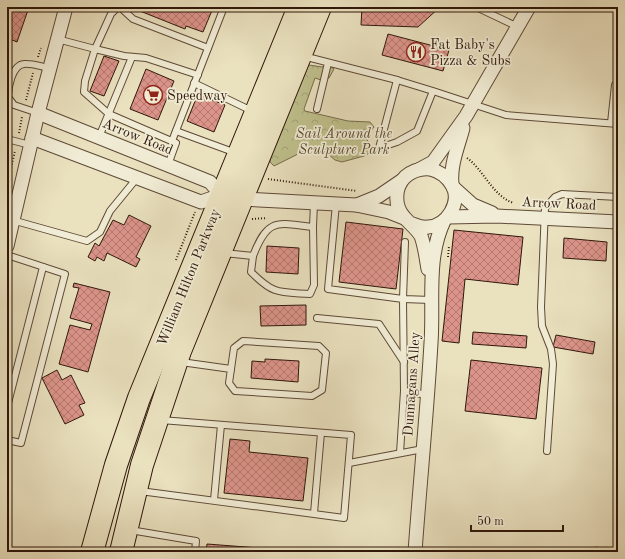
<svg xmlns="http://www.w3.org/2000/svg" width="625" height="559" font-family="'Old Standard TT',serif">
	<defs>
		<pattern id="forest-crowns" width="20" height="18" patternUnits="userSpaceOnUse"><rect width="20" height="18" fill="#bfc08c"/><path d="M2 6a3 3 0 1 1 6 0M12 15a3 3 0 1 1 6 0" fill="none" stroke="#a4a477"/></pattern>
		<pattern id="building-cross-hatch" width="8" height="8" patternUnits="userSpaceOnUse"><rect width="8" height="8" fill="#dc948a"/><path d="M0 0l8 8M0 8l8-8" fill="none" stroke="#b3786f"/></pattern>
	</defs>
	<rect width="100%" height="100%" fill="#eae1bf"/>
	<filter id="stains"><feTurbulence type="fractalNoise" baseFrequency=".005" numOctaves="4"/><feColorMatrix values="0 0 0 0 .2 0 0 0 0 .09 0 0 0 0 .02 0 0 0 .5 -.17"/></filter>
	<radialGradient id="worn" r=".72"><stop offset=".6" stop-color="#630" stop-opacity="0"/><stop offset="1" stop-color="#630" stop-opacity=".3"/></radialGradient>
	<path fill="url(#forest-crowns)" stroke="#776c4b" d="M309 65 322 67 329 65 334 69 329 78 321 80 315 78 304 109 305 111 348 121 370 122 374 127 365 137 372 147 371 152 364 156 342 162 335 160 327 153 316 149H308L274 166 270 162V156L303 75Z"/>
	<path fill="#9dbbbd" stroke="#717975" d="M596 547 618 550V552H581Z"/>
	<g fill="url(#building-cross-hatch)" stroke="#2f170a">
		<path d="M7 7H29L17 42 10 39 7 48Z"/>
		<path d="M136 7H211L213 8 203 32 186 26 185 29 135 9Z"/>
		<path d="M362 7H440L418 27 361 25Z"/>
		<path d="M388 34 449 50 443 71 382 55Z"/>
		<path d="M104 56 119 61 104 96 90 91Z"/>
		<path d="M146 69 174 81 158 120 130 109Z"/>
		<path d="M198 94 225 105 214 132 187 121Z"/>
		<path d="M129 215 151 226 136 257 140 259 136 267 107 253 104 261 97 257 95 261 88 257 95 243 99 246 113 220 124 225Z"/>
		<path d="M346 222 403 229 396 289 339 282Z"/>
		<path d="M454 230 523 237 518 285 465 279 459 343 442 341Z"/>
		<path d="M564 238 607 242 606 261 563 258Z"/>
		<path d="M267 246 299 248 298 274 266 272Z"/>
		<path d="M74 283 110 292 88 372 59 364 70 325 90 330 92 324 70 318 79 288 73 287Z"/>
		<path d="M306 305V325L261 326 260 306Z"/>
		<path d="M473 332 527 336 526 348 472 344Z"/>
		<path d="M556 335 595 342 593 354 553 347Z"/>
		<path d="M265 359 299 361 298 382 251 378 252 361 265 362Z"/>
		<path d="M471 360 542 368 536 419 465 411Z"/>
		<path d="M57 370 62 380 71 375 85 403 79 405 84 415 65 424 42 378Z"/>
		<path d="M230 439 250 441 249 452 308 458 303 501 224 493Z"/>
		<path d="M207 544 272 549V552H206Z"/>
	</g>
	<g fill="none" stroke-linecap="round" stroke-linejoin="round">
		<defs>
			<g id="lane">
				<path d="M120 7 133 19 208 48"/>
				<path d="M476 7 518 27"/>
				<path d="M57 39 95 49 111 14 118 7"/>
				<path d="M303 56 397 80"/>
				<path d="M194 83 252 111"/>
				<path d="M433 91 397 80 379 148 397 142 417 131 433 91 506 115 618 124"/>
				<path d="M317 109 328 63"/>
				<path d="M38 113 14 105 8 97C8 88 12 65 24 64 32 63 42 67 50 68"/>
				<path d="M611 123 615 85"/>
				<path d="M176 131 236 153"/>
				<path d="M99 137 132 57"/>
				<path d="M7 139 30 145"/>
				<path d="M172 141 224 7"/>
				<path d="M168 165 176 143 109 114 84 92 85 81 95 49 124 56 146 58 198 75"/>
				<path d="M336 204 328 289 403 299 404 391 427 395"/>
				<path d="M12 220 87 241 100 232 110 211 137 178"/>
				<path d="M405 242 403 299 431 300"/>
				<path d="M224 253 253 256C268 217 277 223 313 227L314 203"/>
				<path d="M7 255 65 274 21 443 7 440"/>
				<path d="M253 256 251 272C274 295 279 292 310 294L314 285 313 227"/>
				<path d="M317 318 379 324 404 362"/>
				<path d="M243 341 319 346 326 353 322 390 312 396 235 391 229 383 234 348Z"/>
				<path d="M181 362 231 369"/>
				<path d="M7 407 43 267"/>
				<path d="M547 451 553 364 551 349 542 326 541 307 545 208 555 197 562 194 618 197"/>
				<path d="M400 453 404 391"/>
				<path d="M349 463 423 449"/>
				<path d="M140 491 344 518 351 435 161 420"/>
				<path d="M214 500 221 425"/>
				<path d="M314 513 321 433"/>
				<path d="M130 530 196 541 195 552"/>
			</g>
			<g id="street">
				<path d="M38 113 210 182 221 195"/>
				<path d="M32 138 201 202 221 195 242 199 356 205 389 212 404 218"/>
				<path d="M420 169 433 162 466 116 529 7"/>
				<path d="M452 184C450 165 458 147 463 128"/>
				<path d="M453 187 473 205 492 213"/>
				<path d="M357 205 379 196 401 181"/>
				<path d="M448 217 497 216 618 222"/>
				<path d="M410 223C416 225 421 228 428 227 447 226 462 202 452 185 447 177 439 171 430 169 421 168 412 171 405 177 394 188 394 207 405 218 410 224 417 229 421 236 425 247 426 258 428 269"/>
				<path d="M7 246 38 113 66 7"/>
				<path d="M415 552C420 482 427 413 431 343 434 302 426 259 444 221"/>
			</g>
			<g id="highway">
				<path d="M92 552 116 465 139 398 299 7"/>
				<path d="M121 552 142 465 180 351 320 7"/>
			</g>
		</defs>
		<use href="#lane" stroke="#5e4a37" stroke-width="8"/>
		<use href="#street" stroke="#5e4a37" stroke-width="15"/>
		<use href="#highway" stroke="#2f170a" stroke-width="24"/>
		<g stroke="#2f170a" stroke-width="2" stroke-dasharray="1 2" stroke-linecap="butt">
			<path d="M38 57 41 48"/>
			<path d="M26 100 33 73"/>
			<path d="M19 133 22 117"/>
			<path d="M467 158C484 170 493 197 514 203"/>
			<path d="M268 179 357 191"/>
			<path d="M7 185 15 151"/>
			<path d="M252 219 267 218"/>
			<path d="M448 257 449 246"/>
			<path d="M176 260 195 212"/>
		</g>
		<use href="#lane" stroke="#f1ecd5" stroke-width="6"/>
		<use href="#street" stroke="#f1ecd5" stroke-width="13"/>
		<use href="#highway" stroke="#eae1bf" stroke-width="22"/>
	</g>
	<defs>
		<symbol id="restaurant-ring" viewBox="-11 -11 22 22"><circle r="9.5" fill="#f1ecd5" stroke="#8f2418" stroke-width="1.5"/><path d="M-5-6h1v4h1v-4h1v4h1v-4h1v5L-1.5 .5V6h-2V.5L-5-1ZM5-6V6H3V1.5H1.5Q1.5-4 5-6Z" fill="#8f2418"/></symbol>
		<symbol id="supermarket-ring" viewBox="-11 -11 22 22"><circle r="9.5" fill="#f1ecd5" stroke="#8f2418" stroke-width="1.5"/><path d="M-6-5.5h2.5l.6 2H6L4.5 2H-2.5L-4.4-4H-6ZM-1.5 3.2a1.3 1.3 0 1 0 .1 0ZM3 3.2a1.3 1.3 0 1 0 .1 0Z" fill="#8f2418"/></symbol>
	</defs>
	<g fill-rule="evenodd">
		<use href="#restaurant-ring" x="405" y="41" width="22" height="22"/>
		<use href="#supermarket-ring" x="142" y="84" width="22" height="22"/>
	</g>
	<g text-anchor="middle" stroke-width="3.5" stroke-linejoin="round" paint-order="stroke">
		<g font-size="14" fill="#2f170a" stroke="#f1ecd5" text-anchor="start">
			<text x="430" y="49">Fat Baby's<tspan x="430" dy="16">Pizza &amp; Subs</tspan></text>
			<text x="167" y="100">Speedway</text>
		</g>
		<g font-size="14" font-style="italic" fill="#5a4a31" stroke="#f1ecd5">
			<text x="344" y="138">Sail Around the<tspan x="344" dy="16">Sculpture Park</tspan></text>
		</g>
		<g font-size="14" fill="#2f170a" stroke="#f1ecd5">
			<text transform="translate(138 136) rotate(22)" y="5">Arrow Road</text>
			<text transform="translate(559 203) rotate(3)" y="5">Arrow Road</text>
			<text transform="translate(188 277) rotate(-68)" y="5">William Hilton Parkway</text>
			<text transform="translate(411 384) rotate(-86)" y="5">Dunnagans Alley</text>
		</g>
	</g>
	<rect width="625" height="559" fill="none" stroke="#eae1bf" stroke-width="24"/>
	<rect x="8" y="8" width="609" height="543" fill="none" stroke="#2f170a" stroke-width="2"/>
	<rect x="12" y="12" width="601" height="535" fill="none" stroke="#2f170a"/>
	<path d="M471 525v6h92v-6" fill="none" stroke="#2f170a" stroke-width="2"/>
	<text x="477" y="525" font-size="12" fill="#2f170a" stroke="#f1ecd5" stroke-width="3" paint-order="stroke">50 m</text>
	<rect width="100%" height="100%" filter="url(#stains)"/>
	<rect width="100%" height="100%" fill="url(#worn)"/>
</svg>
